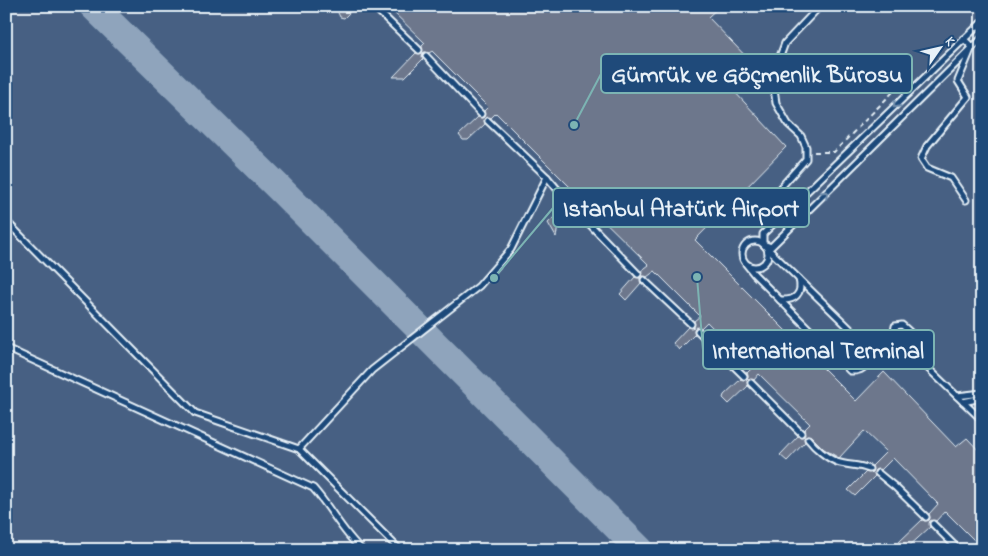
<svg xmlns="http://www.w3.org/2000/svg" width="988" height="556" font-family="'Indie Flower',sans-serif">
	<rect width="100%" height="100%" fill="#36587f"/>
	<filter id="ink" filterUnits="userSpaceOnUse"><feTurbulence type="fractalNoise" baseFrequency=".02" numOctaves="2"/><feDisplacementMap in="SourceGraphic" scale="10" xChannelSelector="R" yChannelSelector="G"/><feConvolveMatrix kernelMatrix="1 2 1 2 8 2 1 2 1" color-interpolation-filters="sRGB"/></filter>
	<g filter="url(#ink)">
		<rect fill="#466183" x="6" y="6" width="976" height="544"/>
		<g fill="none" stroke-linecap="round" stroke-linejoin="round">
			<path stroke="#8fa4bc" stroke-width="28" d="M93 6 279 188 640 550"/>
		</g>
		<g fill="#6d778c" stroke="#e8f1f8">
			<path d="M335 6H356L344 18 340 17Z"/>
			<path d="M387 6H720L708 17 755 66 732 89 786 147 695 240 856 401 884 372 956 447 967 438 982 454V548L945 511 936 521H930V527L906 549 899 542 922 520 925 521 929 520 930 518 929 514 938 504 893 458 881 470H875L874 473 875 476 855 496 848 490 866 472H872V466L886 452 864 431 839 458 824 449 811 436 807 435 804 438 805 442 787 461 780 455 798 436 802 437 804 436V430L810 424 759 374 754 380H748L747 382 748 386 729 404 723 398 724 395 741 379H747L748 377 747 373 752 368 707 322 701 328H695L694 330 695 334 679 350 673 343 688 327H694V321L700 316 655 271 647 277 642 276 641 271 649 265 584 201 578 206 572 205V200L577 194 496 113 491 118H485L484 120 485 124 468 140H463L459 135 478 117 482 118 484 117V111L488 107 432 51 429 53 425 52 423 53V59L405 77H393L416 53 420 54 422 53V46L425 43Z"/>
			<path d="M566 206 571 207 572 212 558 226 556 237 548 223Z"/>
			<path d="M635 277 640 278 641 283 626 300 620 294Z"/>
		</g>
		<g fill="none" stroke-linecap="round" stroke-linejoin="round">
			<defs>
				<g id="lane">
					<path d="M373 6 419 50"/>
					<path d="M964 39 972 47 958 81 968 97 927 146 921 159 927 168 951 178 966 200"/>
					<path d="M426 56 481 114"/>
					<path d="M488 121 547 177 569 203"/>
					<path d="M575 209 638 274"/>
					<path d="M739 211 749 214 765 205 806 159V147L801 136 788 124 776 103 774 89 775 70 785 43 820 6"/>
					<path d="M6 221 195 413 299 449 400 550"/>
					<circle cx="755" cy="254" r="13"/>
					<path d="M766 245 771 247 982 38"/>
					<path d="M746 264 754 274 827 347C840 350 850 341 848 328"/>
					<path d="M644 280 691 324"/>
					<path d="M780 300C795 301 803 294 799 279"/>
					<path d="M698 331 744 376"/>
					<path d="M892 343 895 326 902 325C912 334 919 337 908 349"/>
					<path d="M827 347 850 371C866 372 866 363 873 353 875 350 880 348 883 347 893 342 899 343 908 349L982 420"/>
					<path d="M6 348 313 488C331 508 342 532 362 550"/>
					<path d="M874 352 763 244V234L982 22"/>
					<path d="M751 383 801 433"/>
					<path d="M957 396 982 393"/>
					<path d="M963 402 982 398"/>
					<path d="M808 439C815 448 827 458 837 462 848 466 857 464 869 469"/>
					<path d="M299 449 372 370 479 286 511 249 547 177"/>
					<path d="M878 473 895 487 926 517"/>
					<path d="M933 524 959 550"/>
				</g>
			</defs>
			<use href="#lane" stroke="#e8f1f8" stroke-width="9"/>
			<path stroke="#e8f1f8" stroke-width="2" stroke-dasharray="5 4" stroke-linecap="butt" d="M814 152H834L893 92 856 56"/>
			<use href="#lane" stroke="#1f4a7a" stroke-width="5"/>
		</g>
		<defs><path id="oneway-chevron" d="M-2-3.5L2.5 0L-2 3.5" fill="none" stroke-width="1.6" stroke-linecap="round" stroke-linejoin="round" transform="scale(1.25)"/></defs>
		<g stroke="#6f8dac">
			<use href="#oneway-chevron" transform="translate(896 105) rotate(135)"/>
			<use href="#oneway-chevron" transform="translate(825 194) rotate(-44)"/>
		</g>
	</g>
	<path fill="none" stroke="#7cb4b3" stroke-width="2" d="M574 125L601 74M494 278L553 208M697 277L703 350"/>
	<g fill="#7cb4b3" stroke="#1f4a7a" stroke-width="2">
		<circle cx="574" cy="125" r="5"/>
		<circle cx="494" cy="278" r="5"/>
		<circle cx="697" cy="277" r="5"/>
	</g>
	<g fill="#1f4a7a" stroke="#7cb4b3" stroke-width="2">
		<rect x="601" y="54" width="311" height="39" rx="5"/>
		<rect x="553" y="188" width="256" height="39" rx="5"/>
		<rect x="703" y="330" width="231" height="39" rx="5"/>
	</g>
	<g font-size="24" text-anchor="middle" font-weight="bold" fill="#e8f1f8">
		<text x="757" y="82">Gümrük ve Göçmenlik Bürosu</text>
		<text x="681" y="216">Istanbul Atatürk Airport</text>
		<text x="818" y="358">International Terminal</text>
	</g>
	<rect width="988" height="556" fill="none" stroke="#1f4a7a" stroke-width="25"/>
	<rect x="12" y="12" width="963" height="531" fill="none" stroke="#e8f1f8" stroke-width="2" filter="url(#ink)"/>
	<g transform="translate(940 48) rotate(56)" stroke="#1f4a7a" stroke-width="4" paint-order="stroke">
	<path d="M0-4L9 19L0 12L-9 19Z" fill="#e8f1f8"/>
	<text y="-8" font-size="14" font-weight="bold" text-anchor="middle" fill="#e8f1f8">K</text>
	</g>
</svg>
